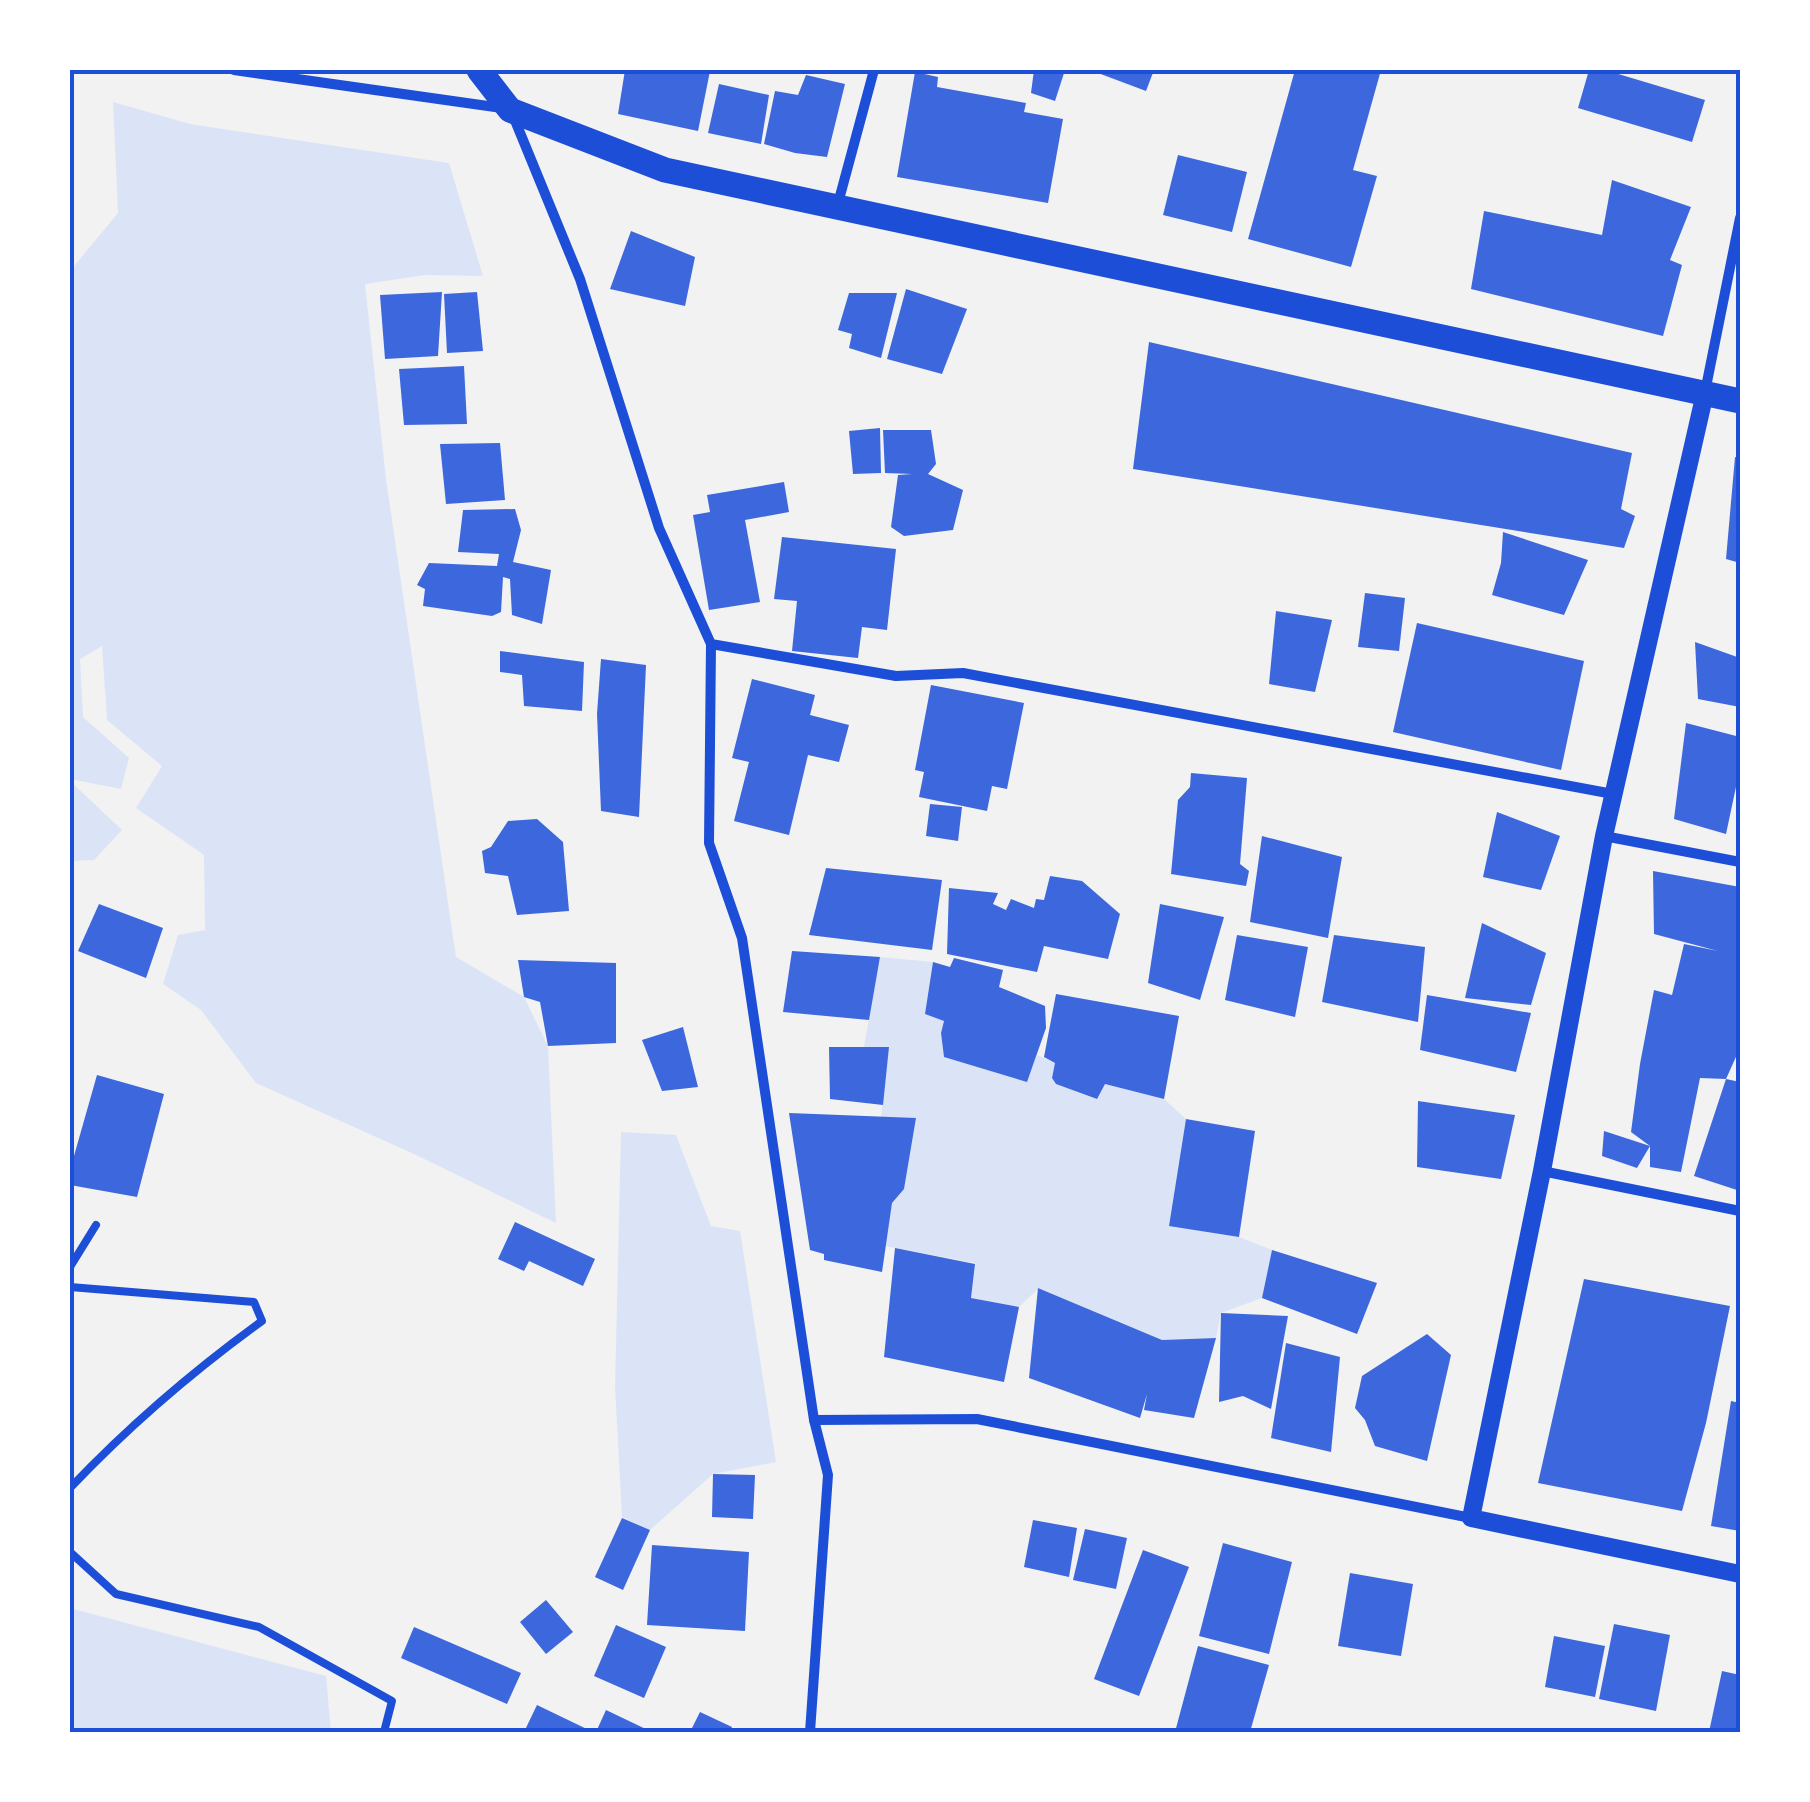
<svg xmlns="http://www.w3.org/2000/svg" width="1810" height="1802" font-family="'Alegreya Sans',sans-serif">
	<rect width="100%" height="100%" fill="#f2f2f2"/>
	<g fill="#dbe4f7">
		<path d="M113 102 190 124 449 163 483 276 425 275 365 284 386 479 456 957 524 997 548 1046 556 1223 414 1154 256 1083 201 1010 163 984 178 935 205 930 204 855 136 808 162 766 107 720 102 646 80 659 83 717 129 758 121 789 70 779V271L118 213Z"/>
		<path d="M70 781 122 830 94 860 70 861Z"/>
		<path d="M880 957 933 962 925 1014 944 1021 941 1033 944 1057 1027 1081 1037 1055 1055 1063 1052 1078 1056 1084 1096 1099 1105 1084 1164 1099 1186 1119 1169 1225 1239 1237 1272 1250 1262 1298 1221 1313 1216 1338 1162 1340 1039 1288 1019 1307 971 1298 975 1263 884 1246 892 1203 904 1189 916 1119 881 1117 889 1047H864Z"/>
		<path d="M621 1132 676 1135 711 1226 740 1231 776 1462 713 1474 650 1530 622 1517 615 1387Z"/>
		<path d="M70 1608 326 1676 331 1732H70Z"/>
	</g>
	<g fill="#3d67dc">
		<path d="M625 70 710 71 698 131 618 114Z"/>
		<path d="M1034 70H1065L1055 101 1031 93Z"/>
		<path d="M1090 70H1154L1146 91Z"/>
		<path d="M1295 70H1381L1353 170 1377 176 1351 267 1248 239Z"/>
		<path d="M1589 70H1605L1705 100 1692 142 1578 108Z"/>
		<path d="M915 72 938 77 937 87 1026 103 1024 112 1063 119 1048 203 897 177Z"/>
		<path d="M806 75 845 84 827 157 795 153 764 144 775 91 798 95Z"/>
		<path d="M719 84 769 95 761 144 708 133Z"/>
		<path d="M1178 155 1247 172 1232 232 1163 215Z"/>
		<path d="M1612 180 1691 207 1670 260 1682 265 1663 336 1471 289 1484 211 1602 235Z"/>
		<path d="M631 231 695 257 685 306 610 289Z"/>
		<path d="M906 289 967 309 942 374 887 359Z"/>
		<path d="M442 292 438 356 385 359 380 295Z"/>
		<path d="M477 292 483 351 447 353 444 294Z"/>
		<path d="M849 293H897L881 358 849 348 852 334 838 330Z"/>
		<path d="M1149 342 1632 453 1621 509 1635 516 1624 548 1133 469Z"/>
		<path d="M464 366 467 424 404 425 399 369Z"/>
		<path d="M880 428 881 473 853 474 849 431Z"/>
		<path d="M883 430H931L936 464 928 474 963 490 953 530 904 536 891 527 898 475 912 474 885 473Z"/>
		<path d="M500 443 505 500 446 504 440 444Z"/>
		<path d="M1735 457 1740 458V563L1726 559Z"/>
		<path d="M784 482 789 512 745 520 760 602 709 610 693 515 710 512 707 495Z"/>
		<path d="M515 509 521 530 513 562 551 570 542 624 512 615 510 579 503 577 501 612 492 616 423 606 425 589 417 585 429 563 497 566 499 554 458 552 463 510Z"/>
		<path d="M1503 532 1588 560 1564 615 1492 595 1501 563Z"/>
		<path d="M782 537 896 549 887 630 862 627 858 658 792 651 797 601 774 599Z"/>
		<path d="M1365 593 1405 598 1399 651 1358 647Z"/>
		<path d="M1276 611 1332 620 1315 692 1269 684Z"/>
		<path d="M1417 623 1584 661 1561 770 1393 732Z"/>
		<path d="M1695 642 1740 658V707L1698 699Z"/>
		<path d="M500 651 584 662 582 711 524 706 522 675 500 672Z"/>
		<path d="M601 659 646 665 639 817 601 811 597 714Z"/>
		<path d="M752 679 815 695 810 715 849 725 839 762 808 755 789 835 734 821 749 762 732 758Z"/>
		<path d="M931 685 1024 703 1007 789 992 786 987 811 919 797 924 772 915 770Z"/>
		<path d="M1686 723 1740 737V768L1726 834 1674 819Z"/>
		<path d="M1191 773 1247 778 1240 864 1249 871 1246 886 1171 874 1178 800 1190 787Z"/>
		<path d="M930 804 962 807 958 841 926 836Z"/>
		<path d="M1497 812 1560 836 1541 890 1483 877Z"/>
		<path d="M537 819 563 842 569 911 517 915 508 876 485 873 482 851 491 847 508 821Z"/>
		<path d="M1262 836 1342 857 1328 938 1250 922Z"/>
		<path d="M826 868 942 880 932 950 809 935Z"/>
		<path d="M1653 871 1740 887V1048L1726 1079 1700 1078 1681 1172 1650 1167V1146L1631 1132 1640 1064 1654 990 1672 995 1684 944 1718 951 1654 934Z"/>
		<path d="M1050 876 1082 881 1120 914 1108 959 1044 946 1037 972 947 954 949 888 998 893 993 904 1006 910 1011 899 1034 908 1036 899 1044 900Z"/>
		<path d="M99 904 163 928 146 978 78 951Z"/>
		<path d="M1160 904 1224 917 1200 1000 1148 983Z"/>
		<path d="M1482 923 1546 953 1531 1005 1465 998Z"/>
		<path d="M1237 935 1308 947 1295 1017 1225 1000Z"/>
		<path d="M1334 935 1425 947 1418 1022 1322 1002Z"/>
		<path d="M792 951 880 957 869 1020 783 1012Z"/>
		<path d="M954 958 1003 970 999 987 1045 1006 1046 1028 1027 1082 944 1057 941 1033 944 1021 925 1014 933 962 950 967Z"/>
		<path d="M518 960 616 963V1043L548 1046 540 1002 524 997Z"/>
		<path d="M1056 994 1179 1016 1164 1099 1105 1084 1097 1099 1056 1084 1052 1078 1055 1063 1044 1057Z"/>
		<path d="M1427 995 1531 1013 1516 1072 1420 1050Z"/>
		<path d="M683 1027 698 1087 662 1091 642 1040Z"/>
		<path d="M829 1047H889L883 1105 830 1099Z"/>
		<path d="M97 1075 164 1094 137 1197 70 1185V1170Z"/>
		<path d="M1726 1079 1740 1082V1191L1694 1176Z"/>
		<path d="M1418 1101 1515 1115 1501 1179 1417 1167Z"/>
		<path d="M789 1113 916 1118 904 1189 892 1203 882 1272 824 1260V1254L810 1250Z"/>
		<path d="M1186 1119 1255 1131 1239 1237 1169 1226Z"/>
		<path d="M1604 1131 1650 1146 1637 1168 1602 1156Z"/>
		<path d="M515 1222 595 1259 583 1286 529 1261 524 1271 498 1259Z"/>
		<path d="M895 1248 975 1264 971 1298 1019 1307 1004 1382 884 1357Z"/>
		<path d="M1272 1250 1377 1283 1357 1334 1262 1298Z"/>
		<path d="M1584 1279 1730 1306 1706 1423 1682 1511 1538 1483Z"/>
		<path d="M1038 1288 1162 1340 1216 1338 1194 1418 1144 1410 1147 1394 1140 1418 1029 1378Z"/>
		<path d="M1221 1313 1288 1316 1271 1409 1243 1396 1219 1402Z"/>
		<path d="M1427 1334 1451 1355 1427 1461 1375 1446 1365 1420 1355 1408 1362 1376Z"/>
		<path d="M1286 1343 1340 1357 1331 1452 1271 1438Z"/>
		<path d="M1731 1401 1740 1403V1531L1711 1526Z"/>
		<path d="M713 1474 755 1475 753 1519 712 1517Z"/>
		<path d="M622 1518 650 1530 623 1590 595 1577Z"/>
		<path d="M1033 1520 1077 1528 1069 1577 1024 1567Z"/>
		<path d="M1085 1529 1127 1538 1116 1589 1073 1580Z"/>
		<path d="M1223 1543 1292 1562 1269 1654 1199 1636Z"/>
		<path d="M652 1545 749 1552 745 1631 647 1625Z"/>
		<path d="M1143 1550 1189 1567 1139 1696 1094 1679Z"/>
		<path d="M1350 1573 1413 1584 1401 1656 1338 1646Z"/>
		<path d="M546 1600 573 1632 546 1654 520 1622Z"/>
		<path d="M1614 1624 1670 1635 1656 1711 1599 1699Z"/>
		<path d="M616 1625 666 1647 644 1698 594 1676Z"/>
		<path d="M414 1627 521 1673 507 1704 401 1658Z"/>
		<path d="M1554 1636 1605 1646 1595 1697 1545 1687Z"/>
		<path d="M1198 1646 1269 1665 1250 1732H1175Z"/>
		<path d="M1722 1671 1740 1675V1732H1709Z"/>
		<path d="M537 1705 593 1732H524Z"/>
		<path d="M606 1710 652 1732H596Z"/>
		<path d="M700 1712 732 1727 730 1732 691 1730Z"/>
	</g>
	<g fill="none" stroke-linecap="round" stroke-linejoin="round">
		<g stroke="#1d4ed8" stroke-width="8">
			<path d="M70 1267 96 1225"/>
			<path d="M70 1287 254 1302 262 1321C193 1371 129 1426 70 1488"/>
			<path d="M70 1552 116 1594 259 1627 392 1701 384 1732"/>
		</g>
		<g stroke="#1d4ed8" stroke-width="10">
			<path d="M234 70 502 108"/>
			<path d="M514 118 580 279 659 528 711 644 896 676 963 673 1613 794"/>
			<path d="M837 207 874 70"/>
			<path d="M1705 392 1740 218"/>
			<path d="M711 644 709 843 742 938 814 1420 828 1475 810 1732"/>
			<path d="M1604 836 1740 862"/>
			<path d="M1542 1171 1740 1211"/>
			<path d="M814 1420 977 1419 1471 1518"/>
		</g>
		<path stroke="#1d4ed8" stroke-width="18" d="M1705 393 1604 836 1542 1171 1471 1518 1740 1574"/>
		<path stroke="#1d4ed8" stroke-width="25" d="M479 70 510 110 665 170 1740 401"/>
	</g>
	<rect width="1810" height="1802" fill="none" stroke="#ffffff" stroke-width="145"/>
	<rect x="72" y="72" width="1666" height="1658" fill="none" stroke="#1d4ed8" stroke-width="4"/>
</svg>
